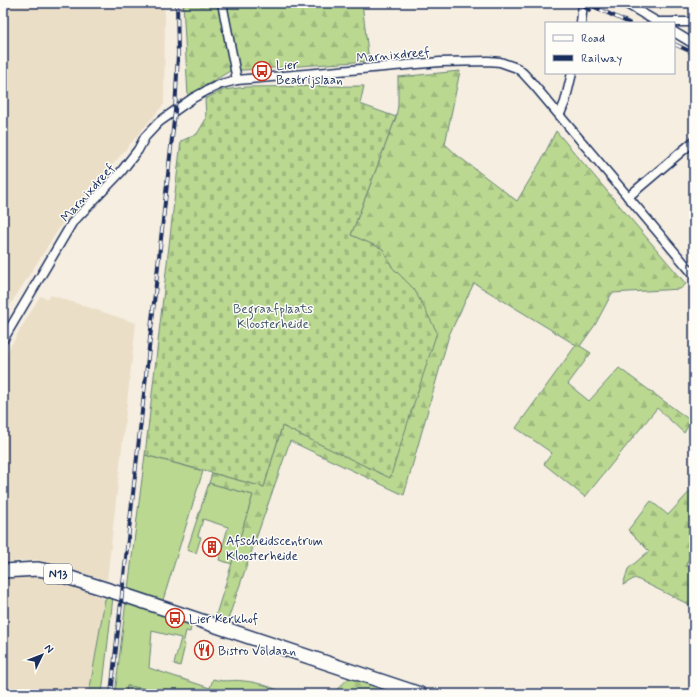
<svg xmlns="http://www.w3.org/2000/svg" width="697" height="697" font-family="Mynerve,sans-serif">
	<defs>
		<pattern id="forest-firs" width="22" height="20" patternUnits="userSpaceOnUse"><rect width="22" height="20" fill="#bad890"/><path d="M5 1l3.5 6h-7zM16 11l3.5 6h-7z" fill="#9fba7f"/></pattern>
		<pattern id="cemetery-stones" width="16" height="16" patternUnits="userSpaceOnUse"><rect width="16" height="16" fill="#bad890"/><path d="M2 7V4a2 2 0 0 1 4 0v3zM10 15v-3a2 2 0 0 1 4 0v3z" fill="#9fba7f"/></pattern>
	</defs>
	<rect width="100%" height="100%" fill="#f5eee1"/>
	<filter id="ink" filterUnits="userSpaceOnUse"><feTurbulence type="fractalNoise" baseFrequency=".025" numOctaves="2"/><feDisplacementMap in="SourceGraphic" scale="8" xChannelSelector="R" yChannelSelector="G"/><feConvolveMatrix kernelMatrix="1 2 1 2 8 2 1 2 1" color-interpolation-filters="sRGB"/></filter>
	<g filter="url(#ink)">
		<g fill="#ebdec7">
			<path d="M3 3H163L165 14 164 104 60 227 3 316Z"/>
			<path d="M51 295 136 323 107 580 37 560 3 562V359L40 296 48 299Z"/>
			<path d="M29 573 46 576 105 599 89 694H3V575Z"/>
		</g>
		<g fill="#bad890" stroke="#6a8477">
			<path d="M145 455 203 471 163 600 128 589Z"/>
			<path d="M209 483 253 495 232 564 219 560 228 527 203 519 198 536 201 537 196 553 187 550Z"/>
			<path d="M113 597 102 694H89L105 599Z"/>
			<path d="M126 601 192 622 190 632 186 631 183 644 185 645 180 666 174 664 181 638 152 631 149 668 210 688 213 679C226 683 232 679 244 681 258 682 274 688 287 694H180L127 686 126 694H115Z"/>
		</g>
		<g fill="url(#forest-firs)" stroke="#6a8477">
			<path d="M183 3H362L369 61 230 71 188 96Z"/>
			<path d="M460 71 445 144 458 156 517 201 541 161 556 131 686 284 680 289 612 293 595 325 580 346 591 353 568 384 589 401 619 368 691 421 684 433 657 408 585 497 544 464 552 453 516 428 576 345 474 283 449 335 404 495 290 441 227 622 215 618 253 495 209 483 212 473 264 487 282 426 390 477 414 289 392 267 383 250 351 235 396 117 398 105V77Z"/>
			<path d="M694 487V548L686 565 694 573V607L635 578 623 585 628 569 649 551 628 530 651 501 668 515Z"/>
			<path d="M351 676 397 694H332Z"/>
			<path d="M127 686 173 693 180 694H126Z"/>
		</g>
		<path fill="url(#cemetery-stones)" stroke="#6a8477" d="M364 86 360 104 396 117 351 235 383 249 392 267 414 289 437 332 390 478 282 426 264 487 145 455 181 141 197 134 206 119 205 99 223 90 246 87Z"/>
		<g fill="none" stroke-linecap="round" stroke-linejoin="round">
			<defs>
				<g id="minor">
					<path d="M222 3 237 80"/>
					<path d="M625 3 659 23"/>
					<path d="M658 22H694"/>
					<path d="M581 23 583 3"/>
					<path d="M674 32 694 44"/>
					<path d="M560 114 565 102 572 73"/>
					<path d="M628 197 694 141"/>
					<path d="M3 340 72 223 120 173 138 150 145 137 159 122 193 98 206 91 221 84 237 80 440 62 488 61 500 62 517 68 523 73 533 84 694 275"/>
				</g>
				<path id="primary" d="M3 571 38 569 48 571 118 593 420 694"/>
			</defs>
			<use href="#minor" stroke="#1b2f5e" stroke-width="11"/>
			<use href="#primary" stroke="#1b2f5e" stroke-width="16"/>
			<use href="#minor" stroke="#fdfcf7" stroke-width="8"/>
			<use href="#primary" stroke="#fdfcf7" stroke-width="13"/>
			<defs>
				<g id="rail">
					<path d="M576 3 590 10"/>
					<path d="M586 3 629 23"/>
					<path d="M674 44 694 53"/>
					<path d="M111 694 175 111 178 54 177 3"/>
				</g>
			</defs>
			<use href="#rail" stroke="#1b2f5e" stroke-width="4"/>
			<use href="#rail" stroke="#fdfcf7" stroke-width="2.5" stroke-dasharray="8" stroke-linecap="butt"/>
		</g>
	</g>
	<defs>
		<symbol id="bus-ring" viewBox="-11 -11 22 22"><circle r="9.5" fill="#fdfcf7" stroke="#c8321e" stroke-width="1.5"/><path d="M-5-6H5V4H4V6H2V4H-2V6H-4V4H-5ZM-3.5-4V0h7V-4ZM-3.5 1.2v1.5H-2V1.2ZM2 1.2v1.5H3.5V1.2Z" fill="#c8321e"/></symbol>
		<symbol id="building-ring" viewBox="-11 -11 22 22"><circle r="9.5" fill="#fdfcf7" stroke="#c8321e" stroke-width="1.5"/><path d="M-4-6H4V6H1V3H-1V6H-4ZM-2.5-4.3h1.7v1.8h-1.7ZM.8-4.3h1.7v1.8H.8ZM-2.5-1h1.7V.8h-1.7ZM.8-1h1.7V.8H.8Z" fill="#c8321e"/></symbol>
		<symbol id="restaurant-ring" viewBox="-11 -11 22 22"><circle r="9.5" fill="#fdfcf7" stroke="#c8321e" stroke-width="1.5"/><path d="M-5-6h1v4h1v-4h1v4h1v-4h1v5L-1.5 .5V6h-2V.5L-5-1ZM5-6V6H3V1.5H1.5Q1.5-4 5-6Z" fill="#c8321e"/></symbol>
	</defs>
	<g fill-rule="evenodd">
		<use href="#bus-ring" x="251" y="60" width="22" height="22"/>
		<use href="#building-ring" x="201" y="536" width="22" height="22"/>
		<use href="#bus-ring" x="164" y="607" width="22" height="22"/>
		<use href="#restaurant-ring" x="193" y="639" width="22" height="22"/>
	</g>
	<g text-anchor="middle" stroke-width="3" stroke-linejoin="round" paint-order="stroke">
		<rect fill="#fdfcf7" stroke="#5f6c8c" stroke-width="1" x="44" y="564" width="28" height="20" rx="3"/>
		<g font-size="12" font-weight="bold" fill="#1b2f5e">
			<text x="58" y="578">N13</text>
		</g>
		<g font-size="13" fill="#1b2f5e" stroke="#fdfcf7">
			<text transform="translate(393 54) rotate(-5)" y="5">Marnixdreef</text>
			<text transform="translate(87 192) rotate(-48)" y="5">Marnixdreef</text>
		</g>
		<g font-size="13" fill="#1b2f5e" stroke="#fdfcf7" text-anchor="start">
			<text x="276" y="69">Lier<tspan x="276" dy="15">Beatrijslaan</tspan></text>
			<text x="226" y="545">Afscheidscentrum<tspan x="226" dy="15">Kloosterheide</tspan></text>
			<text x="189" y="623">Lier Kerkhof</text>
			<text x="218" y="655">Bistro Voldaan</text>
		</g>
		<g font-size="13" fill="#43596a" stroke="#fdfcf7">
			<text x="273" y="313">Begraafplaats<tspan x="273" dy="15">Kloosterheide</tspan></text>
		</g>
	</g>
	<rect width="697" height="697" fill="none" stroke="#fdfcf7" stroke-width="16"/>
	<rect x="8" y="8" width="681" height="681" fill="none" stroke="#1b2f5e" stroke-width="1.5" filter="url(#ink)"/>
	<rect x="545" y="22" width="130" height="52" fill="#fdfcf7" stroke="#a3aaba"/>
	<rect x="553" y="35" width="20" height="6" fill="#fdfcf7" stroke="#a3aaba"/>
	<text x="581" y="42" font-size="12" fill="#1b2f5e">Road</text>
	<rect x="553" y="55" width="20" height="6" fill="#1b2f5e" stroke="#a3aaba"/>
	<text x="581" y="62" font-size="12" fill="#1b2f5e">Railway</text>
	<g transform="translate(42 655) rotate(47)" stroke="#fdfcf7" stroke-width="3" paint-order="stroke">
	<path d="M0-3L7 15L0 10L-7 15Z" fill="#1b2f5e"/>
	<text y="-6" font-size="11" font-weight="bold" text-anchor="middle" fill="#1b2f5e">N</text>
	</g>
</svg>
